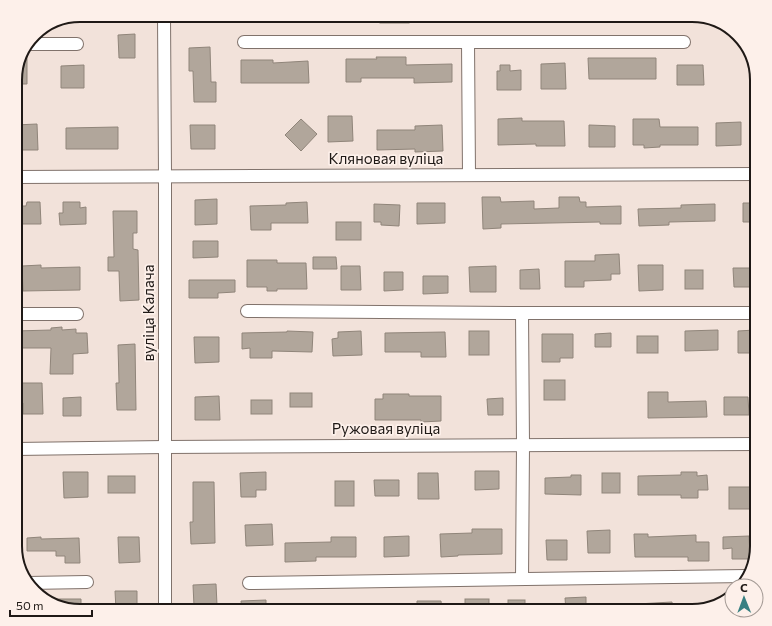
<svg xmlns="http://www.w3.org/2000/svg" width="772" height="626" font-family="Commissioner,sans-serif">
	<rect width="100%" height="100%" fill="#f2e2da"/>
	<g fill="#b1a69b" stroke="#90857a">
		<rect x="380" y="15" width="29" height="8"/>
		<path d="M135 34V58H119L118 35Z"/>
		<path d="M210 47 211 82H216V102H194L193 71H189V48Z"/>
		<path d="M27 52V84H15V76Z"/>
		<path d="M376 57H406V65L452 64V82L414 83V78H361V82H346V59H377Z"/>
		<path d="M588 58H656V79H589Z"/>
		<path d="M241 60H273V63L308 61 309 83H241Z"/>
		<path d="M565 63 566 89H541V64Z"/>
		<path d="M84 65V88H61V66Z"/>
		<path d="M500 65H510V71L521 70V90H497V71H500Z"/>
		<path d="M677 65H703L704 85H677Z"/>
		<path d="M328 116H352L353 141 328 142Z"/>
		<path d="M522 118V121H564L565 146H536V144L498 145V119Z"/>
		<path d="M301 119 317 134 301 151 285 135Z"/>
		<path d="M633 119H659L660 127H698V145H660V147L644 148V145H633Z"/>
		<path d="M741 122V145L716 146V123Z"/>
		<path d="M37 124 38 150H15V125Z"/>
		<path d="M190 125H215V149H191Z"/>
		<path d="M442 125 443 151 415 152V149L377 150V130H415V126Z"/>
		<path d="M589 125 615 126V147H589Z"/>
		<path d="M118 127V149H66V128Z"/>
		<path d="M482 197H500L501 202 534 201V209L559 208V197H579L580 202H586V207L621 206V224H600V222L501 224V228L483 229Z"/>
		<path d="M217 199V224L195 225V200Z"/>
		<path d="M27 202H40L41 224H17L16 206H26Z"/>
		<path d="M63 202H80V208L86 207V224L60 225 59 213H63Z"/>
		<path d="M307 202 308 223H271V230H251L250 206 286 205V203Z"/>
		<path d="M417 203H445V223L417 224Z"/>
		<path d="M743 203H757V218H754V222H743Z"/>
		<path d="M374 204 400 205 399 226 381 225V222H374Z"/>
		<path d="M715 204V221L669 222V225L639 226 638 209 681 208V205Z"/>
		<path d="M113 211H137V233H133V249L138 250 139 300 120 301 119 271H108V257H114Z"/>
		<rect x="336" y="222" width="25" height="18"/>
		<path d="M193 241H218V257L193 258Z"/>
		<path d="M619 254 620 274H611V280L584 281V287H565V261H595V255Z"/>
		<path d="M313 257H336L337 269H313Z"/>
		<path d="M247 260H277V263H306L307 289H277V291H267V287H247Z"/>
		<path d="M41 265V268L80 267V290L23 291 22 266Z"/>
		<path d="M638 265H663V290L639 291Z"/>
		<path d="M341 266H360L361 290H341Z"/>
		<path d="M496 266V292H470L469 267Z"/>
		<path d="M733 268H757V287H734Z"/>
		<path d="M539 269 540 289H520V270Z"/>
		<rect x="685" y="270" width="18" height="19"/>
		<path d="M384 272H403V290L384 291Z"/>
		<path d="M423 276H448V293L423 294Z"/>
		<path d="M189 280H235V292L218 293V298H189Z"/>
		<path d="M62 327V330L76 329V333H87L88 353 73 354V374H50L51 348H15V331L51 330V328Z"/>
		<path d="M718 330V350L685 351V331Z"/>
		<path d="M755 330 756 335H757V353H738V331Z"/>
		<path d="M287 331 313 332 312 352 272 351V358H250V348L242 349V333L287 332Z"/>
		<path d="M361 331 362 355 333 356 332 339 338 338V332Z"/>
		<rect x="469" y="331" width="20" height="24"/>
		<path d="M445 332 446 357H421V352H385V333Z"/>
		<path d="M611 333V347H595V334Z"/>
		<path d="M542 334H573V358H560V362H542Z"/>
		<rect x="637" y="336" width="21" height="17"/>
		<path d="M194 337H219V362L195 363Z"/>
		<path d="M135 344 136 410H117L116 383H119L118 345Z"/>
		<rect x="544" y="380" width="21" height="20"/>
		<path d="M15 383H42L43 414H23V403L16 404Z"/>
		<path d="M648 392H668V402L706 401 707 417 648 418Z"/>
		<rect x="290" y="393" width="22" height="14"/>
		<path d="M383 394H409V396H441V421L421 422V420H375V399H383Z"/>
		<path d="M219 396 220 420H195V397Z"/>
		<path d="M81 397V416H63V398Z"/>
		<path d="M724 397H748L749 415H724Z"/>
		<path d="M503 398V415H488L487 399Z"/>
		<rect x="251" y="400" width="21" height="14"/>
		<path d="M475 471H499V489L475 490Z"/>
		<path d="M63 472H88V497L64 498Z"/>
		<path d="M266 472V490H256V497H241L240 473Z"/>
		<path d="M681 472H697V476L707 475 708 490H698V498H681V495H638V476L681 475Z"/>
		<path d="M418 473H438L439 499H418Z"/>
		<rect x="602" y="473" width="18" height="20"/>
		<path d="M571 475H581V495L545 494V478L571 477Z"/>
		<rect x="108" y="476" width="27" height="17"/>
		<path d="M374 480H399V496H375Z"/>
		<rect x="335" y="481" width="19" height="25"/>
		<path d="M193 482H214L215 543 191 544 190 522H193Z"/>
		<rect x="729" y="487" width="23" height="22"/>
		<path d="M272 524 273 545 246 546 245 525Z"/>
		<path d="M472 529H502V554L458 555V556L441 557 440 534 472 533Z"/>
		<path d="M610 530V553H588L587 531Z"/>
		<path d="M634 534H648V537L696 535V542H709V561H688V557H635Z"/>
		<path d="M409 536V556L384 557V537Z"/>
		<path d="M749 536 750 559H732V548L723 549V537Z"/>
		<path d="M41 537V539L79 538 80 563H65V556H56V551H27V538Z"/>
		<path d="M118 537H139L140 562 119 563Z"/>
		<path d="M331 537H356V557H316V561L285 562V543L331 542Z"/>
		<path d="M546 540H567V560H547Z"/>
		<path d="M216 584 217 605 194 606 193 585Z"/>
		<path d="M115 591H137V609L116 610Z"/>
		<path d="M586 597V611H566L565 598Z"/>
		<path d="M51 599H81V611L51 600Z"/>
		<rect x="465" y="599" width="24" height="12"/>
		<path d="M266 600V611H242L241 601Z"/>
		<rect x="508" y="600" width="17" height="11"/>
		<path d="M417 601H441L442 611H417Z"/>
		<path d="M672 602 673 611H638L637 604Z"/>
	</g>
	<g fill="none" stroke-linecap="round" stroke-linejoin="round">
		<defs>
			<g id="street">
				<path d="M164 15 165 176V611"/>
				<path d="M244 42H684"/>
				<path d="M468 42 469 175"/>
				<path d="M31 44H77"/>
				<path d="M15 177 757 174"/>
				<path d="M247 311 522 313H757"/>
				<path d="M15 314H77"/>
				<path d="M15 449 165 447 757 444"/>
				<path d="M522 579 523 445 522 313"/>
				<path d="M28 583 87 582"/>
				<path d="M249 583 746 576"/>
			</g>
		</defs>
		<use href="#street" stroke="#80726b" stroke-width="14"/>
		<use href="#street" stroke="#fff" stroke-width="12"/>
	</g>
	<g text-anchor="middle" stroke-width="3.5" stroke-linejoin="round" paint-order="stroke">
		<g font-size="15" fill="#1f1916" stroke="#fdf0ea">
			<text x="386" y="164">Кляновая вуліца</text>
			<text transform="translate(149 313) rotate(-90)" y="5">вуліца Калача</text>
			<text x="386" y="434">Ружовая вуліца</text>
		</g>
	</g>
	<path d="M0 0H772V626H0ZM80 22H692A58 58 0 0 1 750 80V546A58 58 0 0 1 692 604H80A58 58 0 0 1 22 546V80A58 58 0 0 1 80 22Z" fill="#fdf0ea" fill-rule="evenodd"/>
	<path fill="none" stroke="#1f1916" stroke-width="2" d="M80 22H692A58 58 0 0 1 750 80V546A58 58 0 0 1 692 604H80A58 58 0 0 1 22 546V80A58 58 0 0 1 80 22Z"/>
	<g transform="translate(744 598) rotate(359)"><circle r="19" fill="#fdf0ea" stroke="#a49a95"/>
	<path d="M0-3L7 15L0 10L-7 15Z" fill="#388082"/>
	<text y="-6" font-size="11" font-weight="bold" text-anchor="middle" fill="#1f1916">С</text>
	</g>
	<path d="M10 610v6h82v-6" fill="none" stroke="#1f1916" stroke-width="2"/>
	<text x="16" y="610" font-size="12" fill="#1f1916" stroke="#fdf0ea" stroke-width="3" paint-order="stroke">50 m</text>
</svg>
